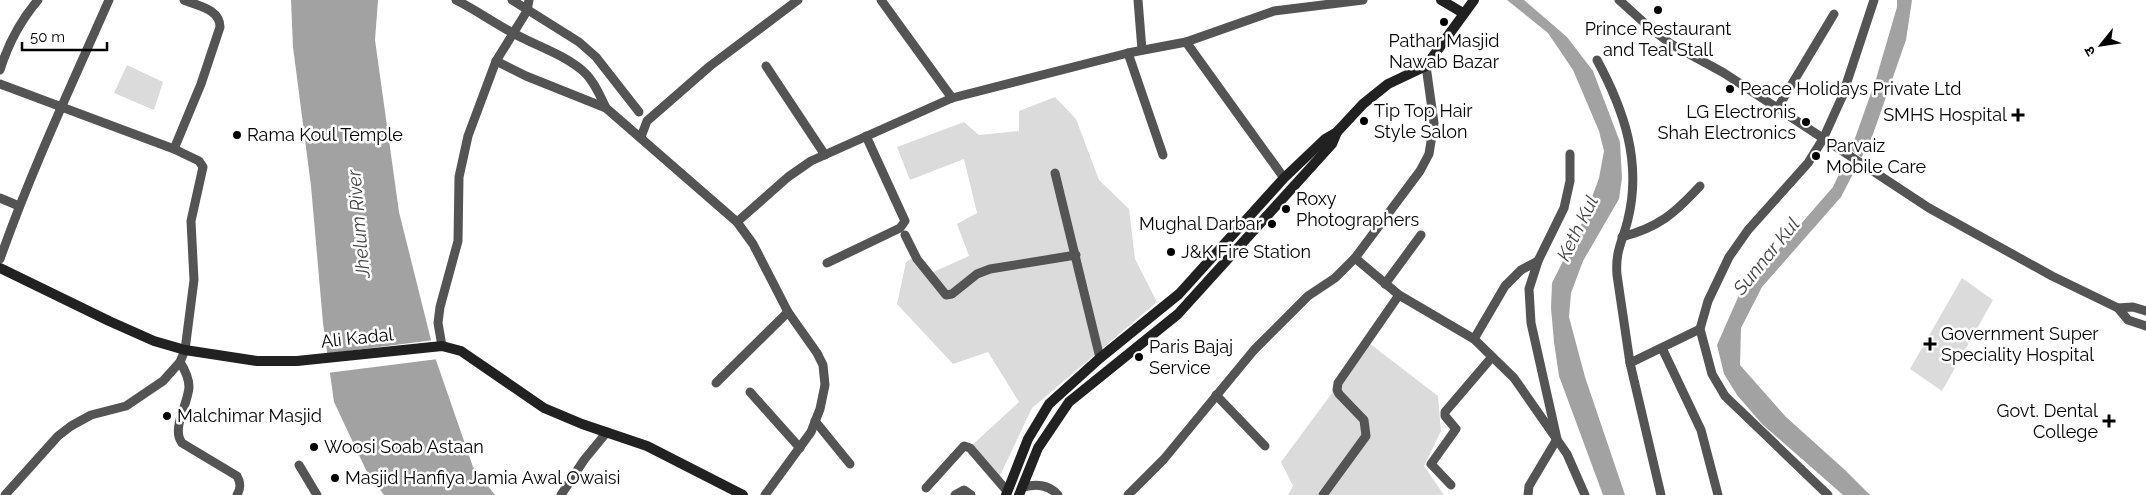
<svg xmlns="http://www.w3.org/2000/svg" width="2146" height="495" font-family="Raleway,'Noto Sans Devanagari',sans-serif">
	<rect width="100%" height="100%" fill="#fff"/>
	<g fill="#dbdbdb">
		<path d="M127 65 163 82 154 110 114 93Z"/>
		<path d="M1055 97 1076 119 1099 180 1129 209 1135 259 1157 302 1032 408 997 482 971 446 1019 402 988 352 953 364 897 304 906 262 917 255 931 273 969 256 957 224 977 213 964 159 910 180 897 147 964 122 979 135 1019 131V111Z"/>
		<path d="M1962 278 1993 300 1942 391 1910 369Z"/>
		<path d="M1369 343 1438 396 1441 431 1424 466 1444 495H1288L1293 486 1281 462Z"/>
	</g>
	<g fill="#a2a2a2">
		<path d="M291 0H378L375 40 399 212 436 360 473 467 495 495H384L366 470 334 402 323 323 311 186 293 47Z"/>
		<path d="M1507 0H1524L1567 37 1593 71 1620 142 1622 178 1619 199 1583 261 1571 293 1569 317 1585 377 1625 495H1603L1559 376 1554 342 1551 308 1552 283 1584 219 1599 178 1604 151 1599 131 1573 70 1548 33Z"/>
		<path d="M1897 0H1912L1906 40 1872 137 1841 197 1762 287 1741 328 1740 365 1786 417 1845 470 1870 495H1843L1762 424 1737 395 1724 374 1717 345 1739 295 1833 187 1854 141 1876 79 1897 7Z"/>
	</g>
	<g fill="#fff">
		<path d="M1848 148 1864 159 1856 174 1840 164Z"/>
		<path d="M434 340 438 359 327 373 324 354Z"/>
	</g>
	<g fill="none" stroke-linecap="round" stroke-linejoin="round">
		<g stroke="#545454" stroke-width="9">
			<path d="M456 0C476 10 494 23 513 33 536 46 564 54 584 72 594 81 600 96 606 108"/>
			<path d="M512 0 579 42 596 57 639 112"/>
			<path d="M881 0 952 98"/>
			<path d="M1138 0 1142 50"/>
			<path d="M1619 0 1650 28 1671 44 1724 73 1929 208 2052 276 2118 308 2128 320 2146 326"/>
			<path d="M1186 42 1284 178"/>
			<path d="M1128 53 1163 155"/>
			<path d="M1597 60C1624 110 1642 162 1628 219 1623 241 1615 250 1617 275L1630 363 1661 495"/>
			<path d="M496 61 526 76 606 108 737 222 753 244 788 312 817 353 823 365 825 385 820 409 811 432 765 495"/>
			<path d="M766 66 825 155"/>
			<path d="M0 70C8 44 20 21 38 0"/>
			<path d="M0 84 174 149 201 84 220 27C220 9 198 6 184 0"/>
			<path d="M1777 109 1834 14"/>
			<path d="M641 137 647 121 710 66 798 0"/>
			<path d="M1055 173 1100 358"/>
			<path d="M0 198 19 206"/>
			<path d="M737 222 788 177 811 161 952 98 1128 53 1186 42 1274 11 1363 0"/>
			<path d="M905 235 917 259 946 295 952 294 977 274 990 269 1076 255"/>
			<path d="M1622 237C1659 227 1674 214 1700 186"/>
			<path d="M1355 258 1399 295 1474 339 1514 378 1567 454 1585 495"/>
			<path d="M0 259C31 171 71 86 109 0"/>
			<path d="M827 263 900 228 905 221 866 136"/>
			<path d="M1385 284 1421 235"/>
			<path d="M2118 308 2133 307 2146 311"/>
			<path d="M1474 339 1505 286 1521 270 1538 261"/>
			<path d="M442 346 438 323 440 307 458 241 459 177 468 136 496 61 527 11 529 0"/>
			<path d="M1662 348 1701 430 1718 495"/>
			<path d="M180 362C185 370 189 378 189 387 188 405 171 428 182 443L237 476C241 483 241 488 237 495"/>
			<path d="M1630 363 1700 329"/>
			<path d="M716 383 788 312"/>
			<path d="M750 392 800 448"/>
			<path d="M1216 395 1265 446"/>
			<path d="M815 421 850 464"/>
			<path d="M299 465 317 495"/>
			<path d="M1451 485 1431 464 1456 429 1445 416V412L1492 357"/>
			<path d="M1023 487C1036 484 1048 484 1058 495"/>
			<path d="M926 488 964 446 970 448 1007 491"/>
			<path d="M5 495 58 436 71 426 91 415 126 406 163 381 180 362 185 350 194 280 191 221 203 167 199 161 174 149"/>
			<path d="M561 495 584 460 607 432"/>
			<path d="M955 495 964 490 971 495"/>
			<path d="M1128 495 1164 459 1254 350 1308 296 1335 278 1355 258 1420 171 1429 154 1434 123 1426 66"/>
			<path d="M1323 495 1366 436 1364 420 1339 394 1337 390 1338 383 1399 295"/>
			<path d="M1528 495 1529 486 1557 439 1531 323 1529 289 1538 261 1564 208 1570 181V154"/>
			<path d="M1828 495 1725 396 1712 374 1700 329 1708 301 1729 257 1748 230 1808 163 1823 139 1842 97 1874 0"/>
		</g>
		<g stroke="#212121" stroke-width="10">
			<path d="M1441 0 1463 13"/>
			<path d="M0 268 109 321 154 341 185 350 257 361H297L442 346 461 351 544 408 582 424 647 446 743 495"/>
			<path d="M1006 495 1028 439 1049 404 1100 358 1179 294 1284 178 1325 139 1337 132 1363 104 1388 84 1426 66 1474 0"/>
			<path d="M1019 495 1038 448 1069 402 1178 314 1332 144 1337 132"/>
		</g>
	</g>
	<g fill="#000" stroke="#fff" stroke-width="2">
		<circle cx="1658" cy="10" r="5"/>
		<circle cx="1444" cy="22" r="5"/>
		<circle cx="1730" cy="89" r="5"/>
		<path d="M2015.5 107.5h5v5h5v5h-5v5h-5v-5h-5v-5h5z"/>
		<circle cx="1364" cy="121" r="5"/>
		<circle cx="1806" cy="122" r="5"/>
		<circle cx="237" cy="135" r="5"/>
		<circle cx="1816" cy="156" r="5"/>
		<circle cx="1286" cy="209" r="5"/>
		<circle cx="1272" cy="224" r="5"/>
		<circle cx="1171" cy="252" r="5"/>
		<path d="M1927.5 336.5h5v5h5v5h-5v5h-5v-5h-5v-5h5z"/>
		<circle cx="1139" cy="357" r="5"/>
		<circle cx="167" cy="416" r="5"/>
		<path d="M2106.5 413.5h5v5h5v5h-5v5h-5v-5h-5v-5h5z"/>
		<circle cx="314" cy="447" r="5"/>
		<circle cx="335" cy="478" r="5"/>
	</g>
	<g text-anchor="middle" stroke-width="5" stroke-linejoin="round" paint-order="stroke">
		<g font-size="18" fill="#000" stroke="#fff" text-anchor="start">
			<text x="1658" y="35" text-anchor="middle">Prince Restaurant<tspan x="1658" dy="21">and Teal Stall</tspan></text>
			<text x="1444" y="47" text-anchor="middle">Pathar Masjid<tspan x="1444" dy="21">Nawab Bazar</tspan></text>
			<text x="1740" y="95">Peace Holidays Private Ltd</text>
			<text x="1374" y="117">Tip Top Hair<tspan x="1374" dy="21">Style Salon</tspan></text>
			<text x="1796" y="118" text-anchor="end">LG Electronis<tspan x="1796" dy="21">Shah Electronics</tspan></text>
			<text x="2007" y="121" text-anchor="end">SMHS Hospital</text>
			<text x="247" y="141">Rama Koul Temple</text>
			<text x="1826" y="152">Parvaiz<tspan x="1826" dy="21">Mobile Care</tspan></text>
			<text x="1296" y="205">Roxy<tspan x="1296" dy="21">Photographers</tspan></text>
			<text x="1262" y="230" text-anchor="end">Mughal Darbar</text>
			<text x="1181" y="258">J&amp;K Fire Station</text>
			<text x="1941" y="340">Government Super<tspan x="1941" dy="21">Speciality Hospital</tspan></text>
			<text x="1149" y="353">Paris Bajaj<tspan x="1149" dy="21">Service</tspan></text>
			<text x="2098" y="417" text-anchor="end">Govt. Dental<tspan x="2098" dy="21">College</tspan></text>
			<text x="177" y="422">Malchimar Masjid</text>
			<text x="324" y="453">Woosi Soab Astaan</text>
			<text x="345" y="484">Masjid Hanfiya Jamia Awal Owaisi</text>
		</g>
		<g font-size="18" fill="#000" stroke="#fff">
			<text transform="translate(357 338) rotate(-6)" y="6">Ali Kadal</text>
		</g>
		<g font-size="19" font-style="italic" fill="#434343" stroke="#fff">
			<text transform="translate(358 224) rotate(-95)" y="7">Jhelum River</text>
			<text transform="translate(1577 228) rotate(-64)" y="7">Keth Kul</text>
			<text transform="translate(1766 256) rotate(-51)" y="7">Sunnar Kul</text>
		</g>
	</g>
	<g transform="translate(2101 45) rotate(240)" stroke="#ffffff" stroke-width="4" paint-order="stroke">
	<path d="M0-4L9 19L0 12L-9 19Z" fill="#000000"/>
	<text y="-8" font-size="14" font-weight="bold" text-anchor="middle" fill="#000000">उ</text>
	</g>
	<path d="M22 42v8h85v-8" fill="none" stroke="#000000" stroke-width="2.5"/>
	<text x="30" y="42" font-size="15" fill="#000000" stroke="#ffffff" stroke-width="4" paint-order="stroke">50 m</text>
</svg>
